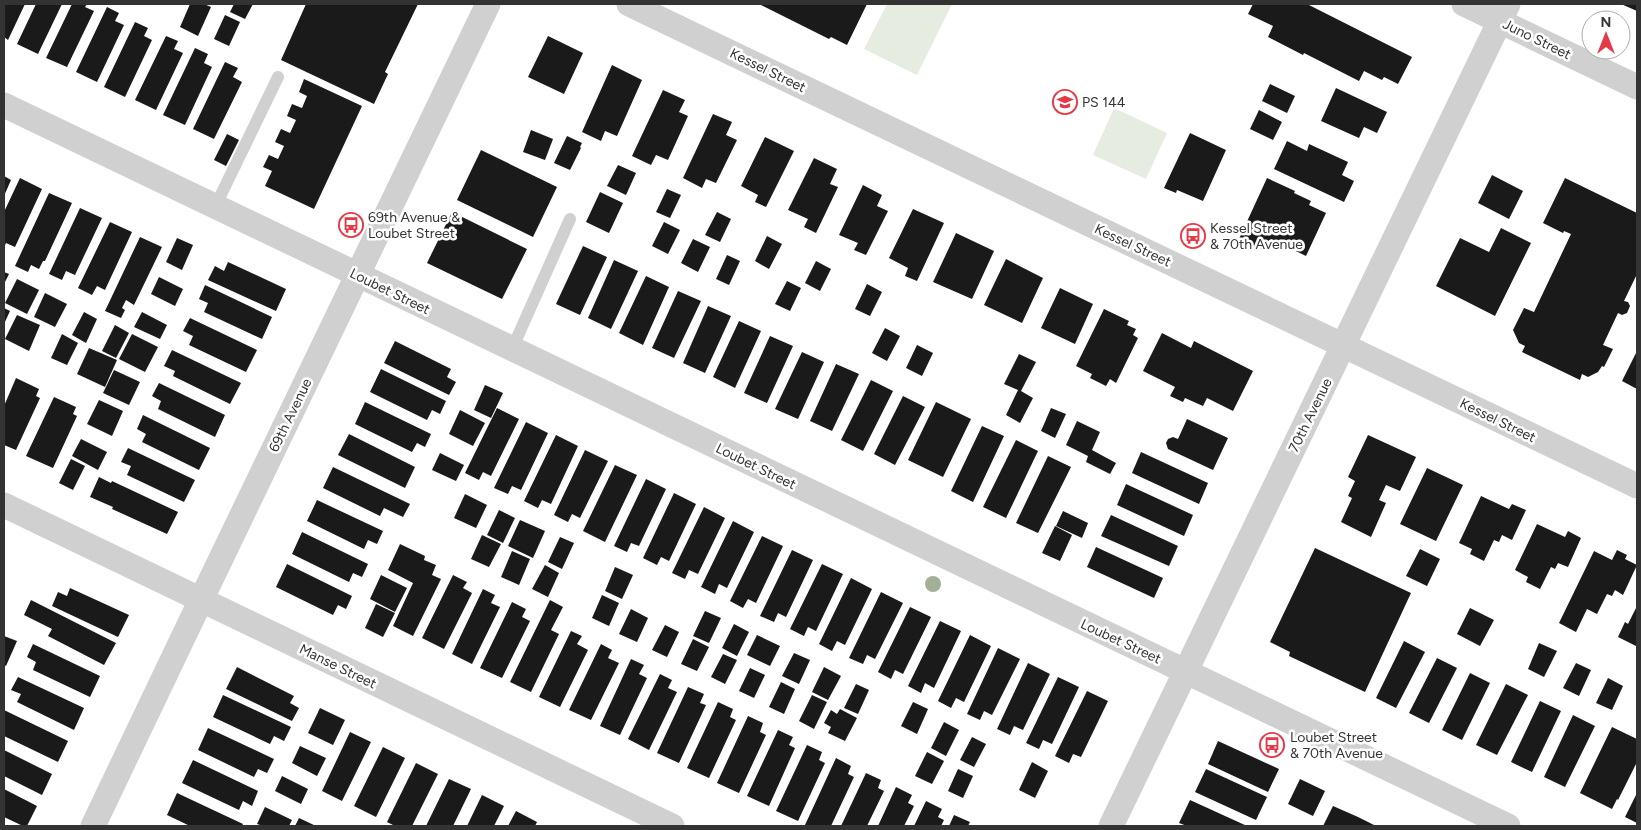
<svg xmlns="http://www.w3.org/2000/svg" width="1641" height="830" font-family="Figtree,sans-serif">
	<rect width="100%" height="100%" fill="#fff"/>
	<g fill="#e6ecdf">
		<path d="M887 4H952L917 75 864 49Z"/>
		<path d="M1114 108 1167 133 1146 179 1093 155Z"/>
	</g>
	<g fill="#1a1a1a">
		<path d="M4 4H25L8 40 4 37Z"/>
		<path d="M36 4H62L38 54 17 44Z"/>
		<path d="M72 4H87L85 7 94 11 67 67 46 58Z"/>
		<path d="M190 4H204L211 7 198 36 180 27Z"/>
		<path d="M234 4H253L245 19 230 12Z"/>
		<path d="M306 4H418L385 72 388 74 374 104 281 60Z"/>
		<path d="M759 4H867L847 45 831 37 829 39Z"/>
		<path d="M1253 4H1307L1412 57 1398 84 1384 77 1382 80 1364 71 1359 81 1304 53 1303 55 1268 37 1273 26 1248 14Z"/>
		<path d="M1621 4H1637V11Z"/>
		<path d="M107 7 119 13 115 21 124 25 97 82 76 72Z"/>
		<path d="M225 15 240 22 229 46 214 39Z"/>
		<path d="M135 22 148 28 144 36 152 40 125 97 104 87Z"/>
		<path d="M166 36 178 41 174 49 183 53 156 110 135 100Z"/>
		<path d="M548 36 583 53 564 94 528 77Z"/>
		<path d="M195 48 208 54 204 63 212 67 185 125 163 115Z"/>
		<path d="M225 62 238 68 233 77 242 82 214 139 193 129Z"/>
		<path d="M612 65 642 80 617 136 605 131 601 141 582 132Z"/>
		<path d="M304 79 362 106 314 209 265 186 272 171 263 167 269 155 278 159 284 146 275 142 281 129 290 133 296 120 287 116 292 104 302 108 307 96 299 92Z"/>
		<path d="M1270 84 1295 96 1287 113 1262 101Z"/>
		<path d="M1336 88 1387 112 1377 133 1364 127 1359 138 1321 121Z"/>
		<path d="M663 90 685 100 679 112 688 116 668 160 656 155 651 165 632 156Z"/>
		<path d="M1259 110 1282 122 1273 140 1250 129Z"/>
		<path d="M713 114 732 122 726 135 737 140 716 183 706 179 702 188 683 178Z"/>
		<path d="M531 130 553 139 545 160 523 152Z"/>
		<path d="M1190 133 1226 150 1203 201 1177 190 1176 193 1164 188Z"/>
		<path d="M227 134 239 140 226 166 214 160Z"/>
		<path d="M567 136 582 143 580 147 581 148 570 170 554 163Z"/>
		<path d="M765 137 794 151 766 207 755 202 758 195 741 186Z"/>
		<path d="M1287 141 1307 151 1309 144 1348 162 1342 175 1354 181 1344 202 1274 169Z"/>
		<path d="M481 150 557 187 533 237 457 200Z"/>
		<path d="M814 158 837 169 830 184 838 187 816 233 804 227 808 219 788 210Z"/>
		<path d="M618 165 636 173 626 195 607 186Z"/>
		<path d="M1492 175 1523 191 1509 219 1478 203Z"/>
		<path d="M4 176 11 180 4 196Z"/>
		<path d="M20 178 42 189 15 247 6 243 4 248V212Z"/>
		<path d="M1267 178 1295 191 1294 193 1311 201 1309 205 1326 213 1306 256 1271 239 1266 251 1239 239Z"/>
		<path d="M1565 178 1637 213V274L1624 301 1628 302 1630 306 1627 313 1622 315 1618 313 1603 345 1613 349 1604 367 1602 366 1598 372 1588 377 1582 374 1580 380 1522 352 1525 346 1519 343 1513 330 1524 308 1534 312 1571 234 1564 231 1563 233 1543 223Z"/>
		<path d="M863 185 882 195 877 206 888 211 866 255 854 250 858 243 839 235Z"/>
		<path d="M667 189 681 195 670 218 656 212Z"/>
		<path d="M600 192 623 203 609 233 586 222Z"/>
		<path d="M49 193 72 203 45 261H43L39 269 31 265 28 272 15 266Z"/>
		<path d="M80 208 102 218 75 275 66 271 62 280 49 274Z"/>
		<path d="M913 209 944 223 917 281 905 276 908 268 889 258Z"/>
		<path d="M452 212 527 249 502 299 427 263Z"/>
		<path d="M717 212 731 219 720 242 705 235Z"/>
		<path d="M110 222 132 232 105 290 97 286 92 295 78 288Z"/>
		<path d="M664 222 680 230 668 254 652 246Z"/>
		<path d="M1501 228 1531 243 1495 316 1436 286 1460 238 1489 252Z"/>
		<path d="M956 233 994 251 972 299 933 282Z"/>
		<path d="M767 236 782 244 769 269 755 261Z"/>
		<path d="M140 237 162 247 134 305 126 300 122 308 125 310 121 318 105 311Z"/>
		<path d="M177 238 193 245 182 270 166 262Z"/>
		<path d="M693 239 710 247 698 272 681 263Z"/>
		<path d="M583 246 607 257 580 315 556 304Z"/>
		<path d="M727 255 740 261 729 285 716 279Z"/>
		<path d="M1006 259 1043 278 1022 323 984 305Z"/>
		<path d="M614 260 638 271 611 329 588 318Z"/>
		<path d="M816 261 831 269 820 291 805 283Z"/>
		<path d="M228 262 286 289 276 311 208 280 215 266 224 271Z"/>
		<path d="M4 272 9 274 4 284Z"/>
		<path d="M646 276 669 287 643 345 619 333Z"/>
		<path d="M159 277 183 289 175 306 151 294Z"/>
		<path d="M17 279 39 290 27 314 5 303Z"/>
		<path d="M787 281 801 288 790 311 775 304Z"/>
		<path d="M867 284 882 292 870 316 855 309Z"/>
		<path d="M205 285 272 317 262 339 204 312 208 303 199 299Z"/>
		<path d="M1060 288 1093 304 1075 344 1041 328Z"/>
		<path d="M678 291 701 301 674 358 652 348Z"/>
		<path d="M45 293 67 304 55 327 34 317Z"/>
		<path d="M708 306 731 316 705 373 683 363Z"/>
		<path d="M4 308 10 311 4 324Z"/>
		<path d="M1104 309 1129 321 1127 325 1136 329 1133 335 1138 338 1116 383 1110 379 1106 386 1090 378 1092 374 1076 366Z"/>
		<path d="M84 312 97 319 86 343 72 335Z"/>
		<path d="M142 312 167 325 160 339 134 327Z"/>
		<path d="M17 315 40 325 29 351 5 339Z"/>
		<path d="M190 318 257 350 246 372 189 345 193 336 183 331Z"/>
		<path d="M739 321 761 331 735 388 713 377Z"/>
		<path d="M115 325 129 333 116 358 102 351Z"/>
		<path d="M885 328 900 336 887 361 872 353Z"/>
		<path d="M1162 333 1191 348 1194 341 1253 371 1233 411 1207 398 1203 406 1185 398 1183 402 1170 396 1175 387 1143 371Z"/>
		<path d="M62 334 78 343 67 365 51 358Z"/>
		<path d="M132 334 158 347 145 372 119 359Z"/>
		<path d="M770 336 793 346 767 403 744 393Z"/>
		<path d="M395 341 451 369 447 377 456 382 449 395 384 363Z"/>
		<path d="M917 345 933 353 922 376 906 368Z"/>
		<path d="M89 348 117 360 105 387 77 374Z"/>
		<path d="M172 350 241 383 230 404 173 376 175 371 164 366Z"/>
		<path d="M1637 351V389L1622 381Z"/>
		<path d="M802 352 824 362 798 419 775 409Z"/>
		<path d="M1019 354 1036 362 1021 391 1033 398 1020 423 1006 415 1018 390 1004 384Z"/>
		<path d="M836 364 859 374 832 431 810 421Z"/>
		<path d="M381 369 446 401 440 414 432 410 427 420 370 392Z"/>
		<path d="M114 370 140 382 129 405 103 393Z"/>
		<path d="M16 378 39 389 36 396 40 398 16 450 4 445V406Z"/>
		<path d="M871 380 893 391 863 451 841 440Z"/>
		<path d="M159 383 225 415 215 437 158 409 161 401 152 396Z"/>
		<path d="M485 385 503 393 491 418 474 410Z"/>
		<path d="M903 396 925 407 895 465 874 454Z"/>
		<path d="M54 397 76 407 73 414 77 416 53 468 26 456Z"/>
		<path d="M99 400 123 411 112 436 87 424Z"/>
		<path d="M365 402 431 434 425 447 417 443 412 452 355 424Z"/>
		<path d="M936 402 971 419 943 477 908 460Z"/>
		<path d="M497 408 519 419 491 476 483 472 479 480 465 473Z"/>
		<path d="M1051 408 1066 414 1055 438 1041 431Z"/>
		<path d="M460 410 485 423 473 446 449 434Z"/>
		<path d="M143 415 210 448 199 470 142 442 146 434 137 429Z"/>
		<path d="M1187 419 1228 438 1213 470 1168 449 1166 443 1168 439 1173 437 1178 439Z"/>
		<path d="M1077 421 1100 432 1092 450 1116 463 1110 474 1086 462 1088 456 1066 445Z"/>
		<path d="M526 422 548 433 521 490 512 486 508 494 494 488Z"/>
		<path d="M982 426 1004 436 973 502 951 491Z"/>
		<path d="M349 434 415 467 405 488 338 455Z"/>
		<path d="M556 435 578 446 551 504 542 500 538 508 524 501Z"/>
		<path d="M1368 435 1416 457 1400 491 1386 485 1379 500 1386 503 1371 537 1341 522 1352 498 1348 496 1355 481 1348 477Z"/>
		<path d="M81 439 107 452 98 470 72 456Z"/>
		<path d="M1016 440 1038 451 1006 518 983 507Z"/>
		<path d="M128 448 195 480 184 502 127 475 131 466 121 462Z"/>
		<path d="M585 450 608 461 580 518 572 514 568 522 554 515Z"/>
		<path d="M1141 452 1208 483 1199 504 1132 473Z"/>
		<path d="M440 453 464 465 456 481 432 470Z"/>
		<path d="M1048 456 1071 467 1038 533 1016 523Z"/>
		<path d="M71 459 85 466 73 490 59 483Z"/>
		<path d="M615 465 637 475 605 542 583 531Z"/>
		<path d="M333 467 410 504 403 517 384 508 380 516 323 488Z"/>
		<path d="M1427 468 1463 485 1436 541 1400 524Z"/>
		<path d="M99 477 111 483 112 481 178 512 167 534 112 509 113 507 90 497Z"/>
		<path d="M646 479 666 489 639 546 631 543 627 552 614 546Z"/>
		<path d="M1126 484 1193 515 1184 536 1117 505Z"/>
		<path d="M674 493 696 504 669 561 661 557 657 565 643 558Z"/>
		<path d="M465 494 487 505 476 528 454 518Z"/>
		<path d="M1481 496 1509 509 1512 504 1526 510 1512 540 1502 535 1499 542 1494 540 1484 561 1470 554 1472 549 1459 543Z"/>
		<path d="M317 500 383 531 377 544 368 540 364 549 307 521Z"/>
		<path d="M704 507 725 518 698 574 689 570 685 579 672 573Z"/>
		<path d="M499 510 515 518 503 543 487 535Z"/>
		<path d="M1063 511 1088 523 1082 538 1056 526Z"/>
		<path d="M1111 515 1178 546 1169 566 1101 536Z"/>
		<path d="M520 520 545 531 533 558 508 546Z"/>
		<path d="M733 521 754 532 727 588 719 584 715 594 701 587Z"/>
		<path d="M1537 524 1565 537 1568 531 1581 538 1568 567 1558 563 1555 569 1551 567 1540 589 1526 582 1528 577 1515 570Z"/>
		<path d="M1055 526 1072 535 1060 561 1042 553Z"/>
		<path d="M302 532 368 564 362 577 353 573 349 582 292 554Z"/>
		<path d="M482 535 501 544 489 567 471 559Z"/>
		<path d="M762 536 783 546 756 603 748 599 743 608 730 601Z"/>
		<path d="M560 537 574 543 562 569 548 562Z"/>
		<path d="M400 544 425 556 424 560 436 565 432 575 441 579 413 636 393 626 413 583 388 570Z"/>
		<path d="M1096 547 1163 578 1154 598 1087 567Z"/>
		<path d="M1315 548 1411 593 1365 692 1289 656 1290 652 1270 642Z"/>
		<path d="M1420 549 1440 559 1427 586 1406 576Z"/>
		<path d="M792 550 813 560 786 617 778 613 774 622 760 616Z"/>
		<path d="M1617 550 1627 555 1625 559 1637 565 1623 595 1615 590 1612 596 1607 594 1597 614 1587 609 1576 632 1559 623 1594 551 1612 560Z"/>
		<path d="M512 551 530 559 519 585 501 577Z"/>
		<path d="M287 564 352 596 346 609 338 605 333 615 276 587Z"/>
		<path d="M822 564 843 574 816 631 808 627 804 636 790 629Z"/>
		<path d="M545 565 559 573 548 597 532 589Z"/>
		<path d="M615 567 633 575 622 599 605 591Z"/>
		<path d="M381 575 407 588 395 612 370 599Z"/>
		<path d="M453 575 467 582 463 588 472 593 444 649 422 638Z"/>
		<path d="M851 578 872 589 845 645 837 641 832 651 819 644Z"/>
		<path d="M70 588 129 615 118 637 52 606 58 592 67 596Z"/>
		<path d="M483 589 495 595 491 603 500 607 472 664 452 654Z"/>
		<path d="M881 592 903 603 875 659 867 655 863 664 849 658Z"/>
		<path d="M602 595 619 603 609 626 592 618Z"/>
		<path d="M31 600 116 643 104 665 48 636 52 629 24 615Z"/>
		<path d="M550 600 563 607 551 630 559 634 531 692 510 682Z"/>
		<path d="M512 602 526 609 522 617 530 621 502 678 480 668Z"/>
		<path d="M376 604 395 613 383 637 365 628Z"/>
		<path d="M1637 606V644L1636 646 1618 637 1625 622 1628 624Z"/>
		<path d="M910 607 931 617 903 674 895 670 891 679 878 672Z"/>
		<path d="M1470 608 1494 620 1480 646 1457 634Z"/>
		<path d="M631 609 648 618 637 642 619 634Z"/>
		<path d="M705 611 721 618 709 643 693 636Z"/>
		<path d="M940 621 961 631 934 688 925 683 921 693 908 686Z"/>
		<path d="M734 624 749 632 737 656 722 648Z"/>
		<path d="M665 625 679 632 667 657 652 650Z"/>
		<path d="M571 631 582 636 577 644 588 650 560 707 539 697Z"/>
		<path d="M757 635 780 646 770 666 747 655Z"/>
		<path d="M970 635 991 646 964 702 956 698 951 708 938 701Z"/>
		<path d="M4 636 17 641 6 666 4 665Z"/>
		<path d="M693 639 709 647 697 671 681 664Z"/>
		<path d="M1404 641 1425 652 1396 708 1376 698Z"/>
		<path d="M1539 643 1557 651 1544 677 1528 669Z"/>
		<path d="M33 644 100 676 90 697 33 670 36 662 27 657Z"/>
		<path d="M601 644 612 650 608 658 619 663 591 720 569 710Z"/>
		<path d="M998 648 1020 659 992 715 984 711 980 720 967 714Z"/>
		<path d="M794 653 810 660 799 684 782 676Z"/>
		<path d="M723 654 737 660 725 684 711 677Z"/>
		<path d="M1437 658 1457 668 1429 723 1409 713Z"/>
		<path d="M631 659 644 665 639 674 647 678 620 735 600 726Z"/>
		<path d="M1028 663 1050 674 1023 730 1014 726 1010 735 997 729Z"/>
		<path d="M1576 663 1591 670 1579 696 1563 688Z"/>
		<path d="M237 667 294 696 290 703 299 708 292 721 226 689Z"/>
		<path d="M824 667 841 676 828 700 812 692Z"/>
		<path d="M750 668 765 675 754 698 739 691Z"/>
		<path d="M1470 673 1490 683 1462 740 1442 730Z"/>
		<path d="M660 674 672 680 668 688 677 692 649 750 628 739Z"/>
		<path d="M18 677 84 708 74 730 17 702 21 694 11 690Z"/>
		<path d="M1058 677 1079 687 1052 744 1043 740 1039 749 1026 743Z"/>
		<path d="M1608 678 1623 686 1612 710 1596 703Z"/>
		<path d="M781 682 795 689 784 714 769 707Z"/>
		<path d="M856 684 869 690 858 714 844 708Z"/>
		<path d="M1506 684 1528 695 1497 755 1476 745Z"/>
		<path d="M688 687 704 694 700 703 706 705 679 763 657 753Z"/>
		<path d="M1087 691 1108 701 1081 757 1073 754 1069 763 1055 756Z"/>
		<path d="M223 695 291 727 284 741 274 736 270 744 213 717Z"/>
		<path d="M812 695 827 702 814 729 799 721Z"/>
		<path d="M1540 701 1561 711 1532 772 1511 762Z"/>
		<path d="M718 702 733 709 730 717 736 720 709 778 687 768Z"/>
		<path d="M913 702 928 709 917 734 901 726Z"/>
		<path d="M320 708 345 720 333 745 308 733Z"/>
		<path d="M840 709 857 718 845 741 828 733 831 727 824 723 831 710 837 714Z"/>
		<path d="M4 710 68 741 58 762 4 736 5 727 4 726Z"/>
		<path d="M1573 715 1595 726 1565 787 1544 777Z"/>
		<path d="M748 716 763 723 760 732 766 735 739 793 717 783Z"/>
		<path d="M944 722 959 730 946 756 931 748Z"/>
		<path d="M1612 727 1637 739V762L1618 800 1617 799 1612 809 1580 793Z"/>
		<path d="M208 728 274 759 267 773 258 769 254 777 198 750Z"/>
		<path d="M778 730 793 737 789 745 795 748 769 806 747 796Z"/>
		<path d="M350 732 371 742 342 801 322 791Z"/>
		<path d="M972 737 986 744 974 767 960 760Z"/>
		<path d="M1218 741 1279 769 1268 792 1208 764Z"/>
		<path d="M807 745 822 752 819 760 825 763 798 821 776 811Z"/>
		<path d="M300 746 326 758 317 776 292 763Z"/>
		<path d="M383 747 405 758 376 817 354 806Z"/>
		<path d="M4 750 52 774 42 795 4 776Z"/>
		<path d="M927 752 944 761 932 784 915 776Z"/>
		<path d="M836 758 851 766 848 774 854 777 831 826H808L805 825Z"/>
		<path d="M193 760 258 791 252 806 243 801 239 810 182 783Z"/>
		<path d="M1032 762 1048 771 1035 798 1019 790Z"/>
		<path d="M416 763 438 774 412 826H395L387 822Z"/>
		<path d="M958 769 973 776 963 798 948 791Z"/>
		<path d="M1206 769 1267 797 1256 820 1195 792Z"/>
		<path d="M866 773 881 780 878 788 884 791 867 826H841Z"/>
		<path d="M282 776 308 789 301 804 275 791Z"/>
		<path d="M449 779 471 789 453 826H426Z"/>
		<path d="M1300 779 1325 791 1313 816 1288 804Z"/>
		<path d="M896 787 912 795 908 803 914 806 904 826H878Z"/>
		<path d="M4 789 37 806 27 826H23L4 817Z"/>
		<path d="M177 793 243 824 242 826H190L167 815Z"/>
		<path d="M1637 793V823L1625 817Z"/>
		<path d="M482 795 504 806 494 826H467Z"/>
		<path d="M1190 800 1247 826H1187L1179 823Z"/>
		<path d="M926 801 942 809 938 817 944 820 941 826H914Z"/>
		<path d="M1333 806 1358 817 1376 826H1323Z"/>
		<path d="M265 807 292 820 289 826H263L257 824Z"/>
		<path d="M516 811 537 822 535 826H508Z"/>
		<path d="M954 815 970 822 968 826H949Z"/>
		<path d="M299 818 316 826H295Z"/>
	</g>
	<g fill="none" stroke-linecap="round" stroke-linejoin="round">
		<g stroke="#d0d0d0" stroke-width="12">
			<path d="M215 207 278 77"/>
			<path d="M512 349 570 219"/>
		</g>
		<g stroke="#d0d0d0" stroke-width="25">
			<path d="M629 4 1637 486"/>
			<path d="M1464 4 1637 87"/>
			<path d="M4 105 1508 826"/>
			<path d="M4 505 672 826"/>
			<path d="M93 826 189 625 488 4"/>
			<path d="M1111 826 1508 4"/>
		</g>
	</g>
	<circle fill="#a2b095" cx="933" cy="584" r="8"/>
	<defs>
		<symbol id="school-ring" viewBox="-11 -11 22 22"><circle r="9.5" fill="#fff" stroke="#e63946" stroke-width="1.5"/><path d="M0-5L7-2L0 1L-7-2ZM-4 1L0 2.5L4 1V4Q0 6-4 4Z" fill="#e63946"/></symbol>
		<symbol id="bus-ring" viewBox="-11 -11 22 22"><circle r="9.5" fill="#fff" stroke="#e63946" stroke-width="1.5"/><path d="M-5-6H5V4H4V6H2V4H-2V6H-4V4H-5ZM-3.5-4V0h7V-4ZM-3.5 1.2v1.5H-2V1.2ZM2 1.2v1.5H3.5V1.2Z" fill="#e63946"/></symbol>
	</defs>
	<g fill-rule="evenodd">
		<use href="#school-ring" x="1051" y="88" width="28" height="28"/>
		<use href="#bus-ring" x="337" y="211" width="28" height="28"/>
		<use href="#bus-ring" x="1179" y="222" width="28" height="28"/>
		<use href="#bus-ring" x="1258" y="731" width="28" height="28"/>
	</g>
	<g text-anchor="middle" stroke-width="5" stroke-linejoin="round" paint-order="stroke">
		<g font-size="14" fill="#333" stroke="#fff">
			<text transform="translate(1537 39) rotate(26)" y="5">Juno Street</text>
			<text transform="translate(768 70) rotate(26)" y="5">Kessel Street</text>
			<text transform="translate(1133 245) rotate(25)" y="5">Kessel Street</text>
			<text transform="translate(390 291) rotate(26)" y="5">Loubet Street</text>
			<text transform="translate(290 415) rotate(-64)" y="5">69th Avenue</text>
			<text transform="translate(1310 415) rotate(-64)" y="5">70th Avenue</text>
			<text transform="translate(1498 420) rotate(26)" y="5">Kessel Street</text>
			<text transform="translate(756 466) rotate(26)" y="5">Loubet Street</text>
			<text transform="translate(1121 641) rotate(25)" y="5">Loubet Street</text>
			<text transform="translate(338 666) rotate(26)" y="5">Manse Street</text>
		</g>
		<g font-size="14" fill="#333" stroke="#fff" text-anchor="start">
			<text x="1082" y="107">PS 144</text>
			<text x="368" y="222">69th Avenue &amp;<tspan x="368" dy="16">Loubet Street</tspan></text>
			<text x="1210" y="233">Kessel Street<tspan x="1210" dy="16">&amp; 70th Avenue</tspan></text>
			<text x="1290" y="742">Loubet Street<tspan x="1290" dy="16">&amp; 70th Avenue</tspan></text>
		</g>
	</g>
	<rect width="1641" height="830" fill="none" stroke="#333333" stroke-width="10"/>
	<g transform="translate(1606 35)"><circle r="24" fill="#ffffff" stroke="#adadad"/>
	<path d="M0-4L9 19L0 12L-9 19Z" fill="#e63946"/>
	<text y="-8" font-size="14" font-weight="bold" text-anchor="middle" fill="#333333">N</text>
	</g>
</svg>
